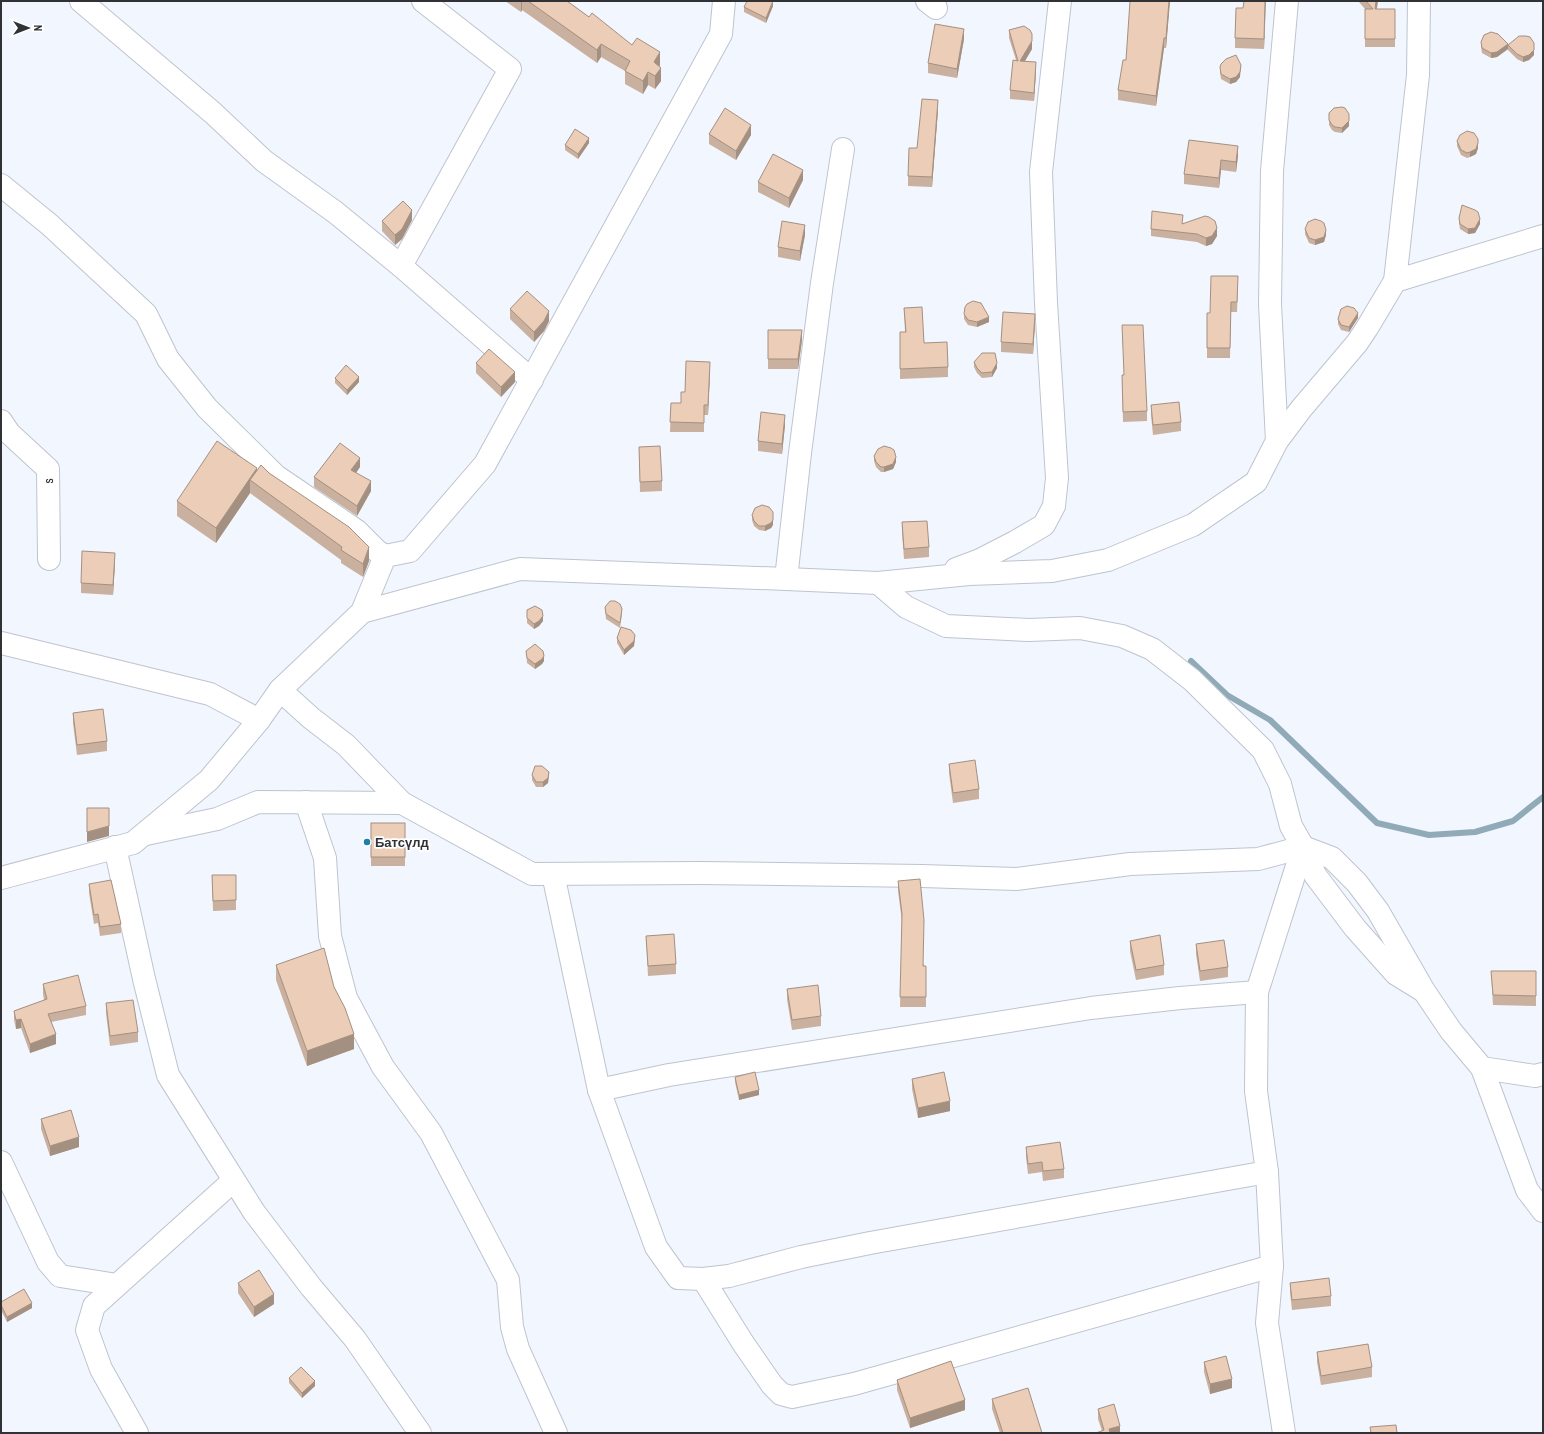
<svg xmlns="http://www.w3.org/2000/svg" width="1544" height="1434" font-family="'Archivo Narrow',sans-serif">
	<rect width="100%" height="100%" fill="#f1f6ff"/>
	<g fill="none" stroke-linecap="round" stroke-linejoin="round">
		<path stroke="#91aab8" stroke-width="6" d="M1191 661 1227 695 1270 720 1377 823 1429 835 1475 832 1513 821 1543 797"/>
		<defs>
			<g id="minor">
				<path d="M81 1 213 113 264 161 335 212 401 266"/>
				<path d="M423 1 510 69 401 266 532 380"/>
				<path d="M927 1 936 8"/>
				<path d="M1419 1 1418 75 1395 281 1543 236"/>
				<path d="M1 185 50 225 146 314 168 359 207 408 276 476 357 531 377 551 385 556"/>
				<path d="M1 421 9 433 48 469 49 559"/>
				<path d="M1277 441 1270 304 1272 171 1287 1"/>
				<path d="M956 569 980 560 1015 542 1044 525 1054 506 1057 478 1046 303 1041 172 1060 1"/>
				<path d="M786 579 878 583 969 574 1052 571 1108 560 1193 525 1256 482 1277 441 1301 409 1357 343 1367 328 1395 281"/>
				<path d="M878 583 906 607 946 626 1029 630 1080 628 1122 636 1152 649 1192 680 1263 750 1280 784 1291 826 1303 847 1257 992 1256 1091 1267 1172 1272 1266 1267 1323 1284 1433"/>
				<path d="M362 612 520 569 786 579 800 453 822 283 843 149"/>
				<path d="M1 643 210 694 259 720"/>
				<path d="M280 690 311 718 346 745 402 803 532 874 700 873 922 876 1016 879 1130 864 1258 859 1303 847 1332 858 1357 883 1378 911 1424 991 1451 1031 1482 1068 1535 1076 1543 1074"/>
				<path d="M306 802 325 858 330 936 346 998 383 1067 431 1133 508 1280 512 1327 518 1349 556 1433"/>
				<path d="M146 834 217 819 258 802 402 803"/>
				<path d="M115 847 144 979 168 1075 254 1212 311 1287 355 1339 420 1433"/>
				<path d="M1303 847 1315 875 1355 928 1396 974 1422 990"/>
				<path d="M553 874 599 1090 656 1247 678 1278 703 1279 729 1276 801 1257 870 1243 1267 1172"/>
				<path d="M1 878 133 843 209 780 259 720 280 690 362 612 385 556 410 551 485 464 721 34 724 1"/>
				<path d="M1482 1068 1527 1190 1543 1211"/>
				<path d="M599 1090 669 1075 1091 1008 1180 998 1257 992"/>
				<path d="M1 1162 48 1262 60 1276 117 1285"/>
				<path d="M703 1279 743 1343 772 1385 781 1394 792 1397 854 1384 1272 1266"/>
				<path d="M137 1433 101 1369 87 1330 94 1306 233 1181"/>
			</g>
		</defs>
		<use href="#minor" stroke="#bec4cf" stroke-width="24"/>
		<use href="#minor" stroke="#fff" stroke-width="22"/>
	</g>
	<g fill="#cab09e">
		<path d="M505 1H567L589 17 632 45 660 65 659 67 661 81 655 89 648 85 643 94 625 84V71L601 57 597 63 522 10 521 12Z"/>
		<path d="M1170 1 1166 48H1164L1156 106 1118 100V90L1126 60Z"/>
		<path d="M1359 1H1378L1377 9H1395V47H1365V9L1359 2Z"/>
		<path d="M773 6 766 23 744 12V7Z"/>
		<path d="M1265 9 1264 49 1235 48V38Z"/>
		<path d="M1009 30 1032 49 1025 61 1036 70 1034 101 1010 99V90L1016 60 1009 38Z"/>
		<path d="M964 39 957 78 928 73V63Z"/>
		<path d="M1481 42 1508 49 1497 57 1491 58 1482 53 1481 47Z"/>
		<path d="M1508 45 1534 55 1529 60 1523 62 1517 59 1508 50Z"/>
		<path d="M1220 67 1240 77 1236 82 1230 84 1221 79 1220 72Z"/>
		<path d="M938 110 932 187 908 186V176L917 148Z"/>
		<path d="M1329 120 1349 126 1342 133 1335 132 1332 130 1329 125Z"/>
		<path d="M709 134 751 135 736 160 709 144Z"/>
		<path d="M1457 141 1478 148 1476 154 1470 157 1467 158 1461 155 1457 146Z"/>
		<path d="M589 143 578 159 565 150V145Z"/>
		<path d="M1238 146V156L1236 172 1221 170 1219 188 1184 184V174Z"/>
		<path d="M803 180 789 208 758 192V182Z"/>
		<path d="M1459 218 1480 224 1475 233 1468 234 1460 229 1459 223Z"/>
		<path d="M412 220 402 239 395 245 382 231V221Z"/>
		<path d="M1183 224 1217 236 1212 244 1206 246 1197 242 1151 236V229Z"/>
		<path d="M1305 229 1326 235 1324 242 1315 245 1309 243 1305 234Z"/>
		<path d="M805 235 800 261 778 257V247Z"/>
		<path d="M1238 286 1237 312H1231L1230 358H1207V313H1210Z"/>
		<path d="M904 308 924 343 948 367V377L900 379V332H905Z"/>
		<path d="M510 309 549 321 544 331 534 342 510 319Z"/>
		<path d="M964 314 989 322 977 327 968 325 964 319Z"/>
		<path d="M1358 318 1349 332 1341 330 1338 324V319Z"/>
		<path d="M1035 324 1033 354 1001 352V342Z"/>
		<path d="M802 340 798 369H768V359Z"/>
		<path d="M974 362 997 368 992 377 982 378 977 373 974 367Z"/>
		<path d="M476 363 515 382 501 397 476 373Z"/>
		<path d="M710 372 708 415H704V432H670L671 403H681L685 392Z"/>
		<path d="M1122 375 1147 411V421L1123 422Z"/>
		<path d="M335 378 359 382 347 395 335 383Z"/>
		<path d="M1151 405 1181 422V431L1153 435 1151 415Z"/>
		<path d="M785 425 782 454 758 451V441Z"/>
		<path d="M639 447 662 481V491L640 492Z"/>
		<path d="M874 456 896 462 893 469 884 472H881L876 467 874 461Z"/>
		<path d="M360 467 356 473 371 491 357 516 314 487V477Z"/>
		<path d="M257 470 269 473 369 561 363 577 341 563V560L250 493 216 543 177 516V501Z"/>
		<path d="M752 515 773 525 771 528 765 531 759 530 754 526 752 520Z"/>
		<path d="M902 522 929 547V557L904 559 902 532Z"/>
		<path d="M115 563 113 595 81 593V583Z"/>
		<path d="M605 607 622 614 620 628 606 619Z"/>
		<path d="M527 610 543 621 539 626 534 629 527 623Z"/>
		<path d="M617 638 635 640 634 646 624 655 617 643Z"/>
		<path d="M526 651 544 661 542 664 535 669 527 663Z"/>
		<path d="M73 713 107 741V751L77 755 73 723Z"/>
		<path d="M949 764 979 789V799L953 803 949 773Z"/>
		<path d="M532 775 549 777 548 783 543 787H536L532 780Z"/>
		<rect x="371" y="823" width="34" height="43"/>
		<path d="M212 875H236V910L213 911Z"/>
		<path d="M898 881 924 966H926V1007H900L902 922 898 891Z"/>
		<path d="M89 884 121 924V933L100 936 98 923 94 924 89 893Z"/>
		<path d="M646 936 676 964V974L648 976Z"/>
		<path d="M1130 941 1164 965V975L1136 980 1130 951Z"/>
		<path d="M1196 944 1228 967V977L1200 981 1196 954Z"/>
		<path d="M276 965 334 987 354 1049 307 1066 276 980Z"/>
		<path d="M1491 971H1536V1006L1493 1005Z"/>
		<path d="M43 984 86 1006V1015L51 1022 56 1044 30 1053 21 1028 16 1029 14 1020V1011L44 1000 43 994Z"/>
		<path d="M787 989 821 1016V1026L792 1030 787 999Z"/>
		<path d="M106 1003 138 1032V1042L110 1046 106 1013Z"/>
		<path d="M735 1077 759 1095 739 1100 735 1082Z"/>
		<path d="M912 1079 950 1111 918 1118 912 1089Z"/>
		<path d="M41 1119 79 1147 50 1156 41 1129Z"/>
		<path d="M1026 1147 1064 1169V1178L1043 1181 1042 1172 1028 1174 1026 1157Z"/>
		<path d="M238 1283 274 1304 254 1317 238 1293Z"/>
		<path d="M1290 1283 1331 1296V1306L1292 1310 1290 1292Z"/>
		<path d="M1 1302 32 1308 7 1322 1 1310Z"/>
		<path d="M1317 1352 1372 1367V1377L1321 1385 1317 1362Z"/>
		<path d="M1204 1362 1232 1388 1210 1394 1204 1372Z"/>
		<path d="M289 1378 315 1386 302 1398 289 1383Z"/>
		<path d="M897 1380 965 1410 910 1428 897 1390Z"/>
		<path d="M992 1399 1042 1433H1000L992 1409Z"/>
		<path d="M1098 1409 1120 1433 1102 1431 1098 1419Z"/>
	</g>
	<g fill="#a49081">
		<path d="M521 1H522V10L521 12Z"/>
		<path d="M773 1V6L766 23V18Z"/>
		<path d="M1169 1H1170L1166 48V38Z"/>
		<path d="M1265 1H1266L1264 49V39Z"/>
		<path d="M1376 1H1378L1375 17V9Z"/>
		<path d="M964 29V39L957 78V69Z"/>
		<path d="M1032 34V49L1020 69V61Z"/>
		<path d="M1164 38V48L1156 106V96Z"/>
		<path d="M1534 43V55L1529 60 1523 62V57Z"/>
		<path d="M601 44V57L597 63V50Z"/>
		<path d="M1508 44V49L1497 57 1491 58V53Z"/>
		<path d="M660 52V65L654 75V62Z"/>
		<path d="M1036 62V70L1034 101V93Z"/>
		<path d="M1241 65 1240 77 1236 82 1230 84V79Z"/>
		<path d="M661 68V81L655 89V76Z"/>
		<path d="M648 72V85L643 94V81Z"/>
		<path d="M938 100V110L932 187V177Z"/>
		<path d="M1349 119V126L1342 133V128Z"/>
		<path d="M751 125V135L736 160V151Z"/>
		<path d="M589 138V143L578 159V154Z"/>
		<path d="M1478 143V148L1476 154 1470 157V152Z"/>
		<path d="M1238 146V156L1236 172V162Z"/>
		<path d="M1221 160V170L1219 188V178Z"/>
		<path d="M803 170V180L789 208V198Z"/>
		<path d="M412 210V220L402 239 395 245V235Z"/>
		<path d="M1480 219V224L1475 233 1468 234V229Z"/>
		<path d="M805 225V235L800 261V251Z"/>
		<path d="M1217 228V236L1212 244 1206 246V238Z"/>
		<path d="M1326 230V235L1324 242 1315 245V240Z"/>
		<path d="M549 311V321L544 331 534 342V332Z"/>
		<path d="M1358 313V318L1349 332V327Z"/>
		<path d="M1035 314V324L1033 354V344Z"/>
		<path d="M989 317V322L977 327V322Z"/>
		<path d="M802 330V340L798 369V359Z"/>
		<path d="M710 362V372L708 415V405Z"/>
		<path d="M997 363V368L992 377V372Z"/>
		<path d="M515 372V382L501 397V387Z"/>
		<path d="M359 377V382L347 395V390Z"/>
		<path d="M785 415V425L782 454V444Z"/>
		<path d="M896 457V462L893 469 884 472V467Z"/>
		<path d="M360 458V467L351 480V470Z"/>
		<path d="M257 468V482L250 480V493L216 543V528Z"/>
		<path d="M371 481V491L357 516V506Z"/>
		<path d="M773 512V525L771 528 765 531V526Z"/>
		<path d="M369 547V561L363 577V564Z"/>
		<path d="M115 553V563L113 595V585Z"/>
		<path d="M543 616V621L539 626 534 629V624Z"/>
		<path d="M635 635 634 646 624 655V650Z"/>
		<path d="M544 656V661L542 664 535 669V664Z"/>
		<path d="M549 772 548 783 543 787V782Z"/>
		<path d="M109 826V836L87 842V832Z"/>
		<path d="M21 1019V1028L16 1029V1020Z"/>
		<path d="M56 1034V1044L30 1053V1044Z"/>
		<path d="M354 1034V1049L307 1066V1051Z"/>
		<path d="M759 1090V1095L739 1100V1095Z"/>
		<path d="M950 1101V1111L918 1118V1108Z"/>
		<path d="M79 1137V1147L50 1156V1146Z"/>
		<path d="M274 1294V1304L254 1317V1307Z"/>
		<path d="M32 1303V1308L7 1322V1317Z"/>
		<path d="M1232 1379V1388L1210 1394V1384Z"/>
		<path d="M315 1381V1386L302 1398V1393Z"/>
		<path d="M965 1400V1410L910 1428V1418Z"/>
		<path d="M1120 1426V1433H1109V1429Z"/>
	</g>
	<g fill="#ebcdb8" stroke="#a49081">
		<path d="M528 1H567L589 17 592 13 632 45 637 38 660 52 654 62 661 68 655 76 648 72 643 81 625 71 630 61 601 44 597 50Z"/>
		<path d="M747 1H773L766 18 744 7Z"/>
		<path d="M1130 1H1169L1166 38H1164L1156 96 1118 90 1123 60H1126Z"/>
		<path d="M1244 1H1265L1264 39 1235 38 1236 8H1243Z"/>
		<path d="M1366 1H1376L1375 9H1395V39H1365V9H1373Z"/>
		<path d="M935 24 964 29 957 69 928 63Z"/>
		<path d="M1024 26 1030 30 1032 34V41L1020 61 1036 62 1034 93 1010 90 1013 60 1018 61 1009 30Z"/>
		<path d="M1491 32 1498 34 1508 44 1497 52 1491 53 1482 48 1481 42 1484 35Z"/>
		<path d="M1519 36H1526L1530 37 1534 43V50L1529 55 1523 57 1517 54 1508 45Z"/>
		<path d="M1236 55 1241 65 1240 72 1236 77 1230 79 1221 74 1220 67 1221 64 1226 59Z"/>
		<path d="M922 99 938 100 932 177 908 176 909 148H917Z"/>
		<path d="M1342 107 1345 108 1349 114V121L1342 128 1335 127 1332 125 1329 120V113L1334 108Z"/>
		<path d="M725 108 751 125 736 151 709 134Z"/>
		<path d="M575 129 589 138 578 154 565 145Z"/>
		<path d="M1467 131 1474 133 1478 139V143L1476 149 1470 152 1467 153 1461 150 1457 141 1460 135Z"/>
		<path d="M1189 140 1238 146 1236 162 1221 160 1219 178 1184 174Z"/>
		<path d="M773 154 803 170 789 198 758 182Z"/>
		<path d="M403 201 412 210 402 229 395 235 382 221Z"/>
		<path d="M1462 205 1475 210 1478 212 1480 219 1475 228 1468 229 1460 224 1459 218Z"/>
		<path d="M1152 211 1183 215 1182 224 1205 216 1209 217 1215 221 1217 228 1212 236 1206 238 1197 234 1151 229Z"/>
		<path d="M1315 219 1321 221 1324 223 1326 230 1324 237 1315 240 1309 238 1305 229 1308 222Z"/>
		<path d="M782 221 805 225 800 251 778 247Z"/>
		<path d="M1211 276H1238L1237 302H1231L1230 348H1207V313H1210Z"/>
		<path d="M527 291 549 311 544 321 534 332 510 309Z"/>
		<path d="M973 301 981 303 989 317 977 322 968 320 964 314 965 307 967 304Z"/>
		<path d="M1347 306 1354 308 1358 313 1349 327 1341 325 1338 319 1341 309Z"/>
		<path d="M922 307 924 343 947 342 948 367 900 369V332H906L904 308Z"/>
		<path d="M1003 312 1035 314 1033 344 1001 342Z"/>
		<path d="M1122 325H1143L1147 411 1123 412 1122 375H1124Z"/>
		<path d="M768 330H802L798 359H768Z"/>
		<path d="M489 349 515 372 501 387 476 363Z"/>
		<path d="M982 353H995L997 363 992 372 982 373 977 368 974 362Z"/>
		<path d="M686 361 710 362 708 405H704V423L670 422 671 403H681V392H685Z"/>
		<path d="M346 365 359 377 347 390 335 378Z"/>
		<path d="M1179 402 1181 422 1153 425 1151 405Z"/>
		<path d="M761 412 785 415 782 444 758 441Z"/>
		<path d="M217 441 257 468 216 528 177 501Z"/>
		<path d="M340 443 360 458 351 470 371 481 357 506 314 477Z"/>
		<path d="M660 446 662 481 640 482 639 447Z"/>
		<path d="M884 446 891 448 894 450 896 457 893 464 884 467H881L876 462 874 456 878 449Z"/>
		<path d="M261 465 269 473 349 527 369 547 363 564 341 550 342 547 250 480Z"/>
		<path d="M762 505 769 507 773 512V520L771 523 765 526H759L754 521 752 515 755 508Z"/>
		<path d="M927 521 929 547 904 549 902 522Z"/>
		<path d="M82 551 115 553 113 585 81 583Z"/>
		<path d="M610 601H615L620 604 622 609 620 623 606 614 605 607Z"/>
		<path d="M535 606 542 610 543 616 539 621 534 624 527 618V610Z"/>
		<path d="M621 627 631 630 635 635 634 641 624 650 617 638Z"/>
		<path d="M535 644 543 651 544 656 542 659 535 664 527 658 526 651Z"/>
		<path d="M103 709 107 741 77 745 73 713Z"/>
		<path d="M975 760 979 789 953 793 949 764Z"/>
		<path d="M535 766H542L549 772 548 778 543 782H536L532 775Z"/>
		<path d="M87 808H109V826L87 832Z"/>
		<rect x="371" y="823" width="34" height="34"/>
		<path d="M212 875H236V900L213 901Z"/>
		<path d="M920 879 924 920 923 966H926V997H900L902 914 898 881Z"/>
		<path d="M111 880 121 924 100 927 98 914 94 915 89 884Z"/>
		<path d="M674 934 676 964 648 966 646 936Z"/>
		<path d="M1160 935 1164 965 1136 970 1130 941Z"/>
		<path d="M1224 940 1228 967 1200 971 1196 944Z"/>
		<path d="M324 948 334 987 345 1008 354 1034 307 1051 276 965Z"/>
		<path d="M1491 971H1536V996L1493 995Z"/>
		<path d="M78 975 86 1006 48 1014 56 1034 30 1044 21 1019 16 1020 14 1011 47 999 43 984Z"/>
		<path d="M818 985 821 1016 792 1020 787 989Z"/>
		<path d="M133 1000 138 1032 110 1036 106 1003Z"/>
		<path d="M755 1072 759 1090 739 1095 735 1077Z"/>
		<path d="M944 1072 950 1101 918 1108 912 1079Z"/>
		<path d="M71 1110 79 1137 50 1146 41 1119Z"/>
		<path d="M1060 1142 1064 1169 1043 1171 1042 1162 1028 1164 1026 1147Z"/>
		<path d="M259 1270 274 1294 254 1307 238 1283Z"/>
		<path d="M1329 1278 1331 1296 1292 1300 1290 1283Z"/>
		<path d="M24 1289 32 1303 7 1317 1 1305V1302Z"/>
		<path d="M1368 1344 1372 1367 1321 1376 1317 1352Z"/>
		<path d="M1226 1356 1232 1379 1210 1384 1204 1362Z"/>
		<path d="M951 1361 965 1400 910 1418 897 1380Z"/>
		<path d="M301 1367 315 1381 302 1393 289 1378Z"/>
		<path d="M1028 1388 1042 1433H1003L992 1399Z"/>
		<path d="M1114 1404 1120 1426 1109 1429 1110 1433H1096L1104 1430 1098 1409Z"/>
		<path d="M1396 1425 1397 1433H1371L1370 1427Z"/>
	</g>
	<circle fill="#1c7ea9" stroke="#fff" stroke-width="1.5" cx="367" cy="842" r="4"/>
	<g text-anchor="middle" stroke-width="3.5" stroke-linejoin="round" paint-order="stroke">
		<g font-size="13" fill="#303236" stroke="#fff">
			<text transform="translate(48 481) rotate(-91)" y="5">s</text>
		</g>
		<g font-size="13" font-weight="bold" fill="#303236" stroke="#fff" text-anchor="start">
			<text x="375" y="847">Батсүлд</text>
		</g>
	</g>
	<rect width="1544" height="1434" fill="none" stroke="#303236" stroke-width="4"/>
	<g transform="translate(28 28) rotate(90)" stroke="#ffffff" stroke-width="3" paint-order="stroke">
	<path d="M0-3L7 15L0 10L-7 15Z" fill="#303236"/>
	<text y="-6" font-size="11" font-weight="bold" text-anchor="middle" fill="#303236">N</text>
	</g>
</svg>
